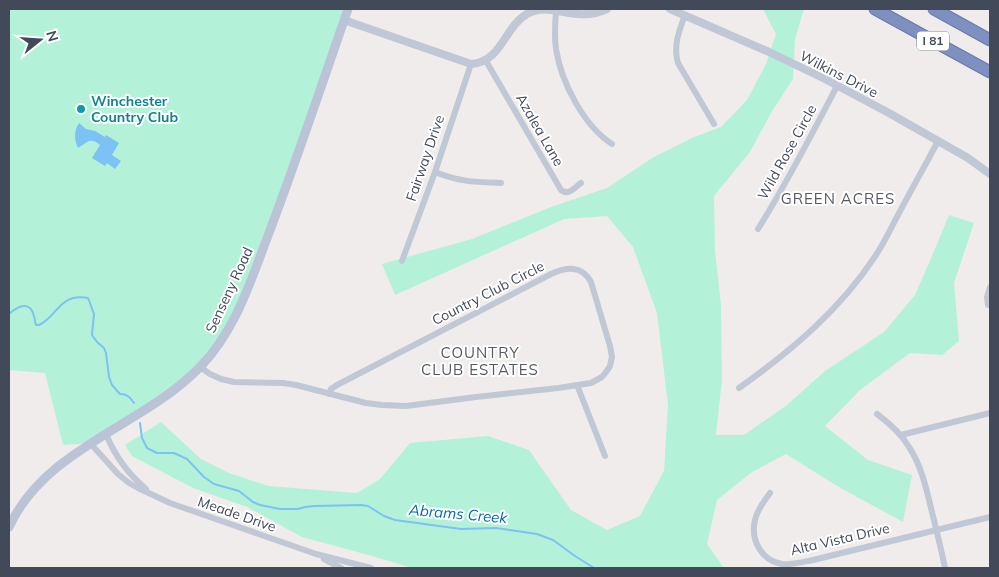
<svg xmlns="http://www.w3.org/2000/svg" width="999" height="577" font-family="Mulish,sans-serif">
	<rect width="100%" height="100%" fill="#efeceb"/>
	<g fill="#b3f2d9">
		<path d="M9 9H348L310 122 228 329 177 388 90 443 63 445 45 373 9 370Z"/>
		<path d="M763 9H804L795 39 793 79 771 113 750 152 714 196 715 251 721 305 722 380 716 435H744L787 405 825 371 884 332 915 295 935 249 949 215 974 223 954 283 959 341 942 355 910 353 860 390 825 426 868 460 912 475 903 522 837 486 786 454 752 472 717 500 707 544 724 568H412L372 556 302 537 247 507 193 488 132 456 125 445 161 422 201 459 229 473 268 486 357 493 380 479 410 443 488 436 529 450 571 510 607 530 640 516 664 471 668 405 657 313 633 247 607 216 564 219 395 295 382 264 472 239 551 207 607 188 654 157 694 137 721 127 747 100 766 64 776 34Z"/>
	</g>
	<path fill="#7cc2f4" d="M79 123 86 129 95 131 105 137 106 135 119 143 112 155 121 161 115 169 107 163 105 166 92 158 100 145C90 137 88 142 78 148 74 139 74 131 79 123Z"/>
	<g fill="none" stroke-linecap="round" stroke-linejoin="round">
		<g stroke="#7cc2f4" stroke-width="2">
			<path d="M9 314C18 306 30 300 34 316 35 319 35 322 36 325H39C58 316 59 293 88 298L90 303 94 314 92 335 97 342 104 348 106 353 109 377 112 385 120 394C127 394 130 397 134 403"/>
			<path d="M140 423 142 438 147 448 157 453H174L187 459 204 477 214 484 239 491 253 502 260 505 280 509H298L305 507 315 506 361 505 368 506 384 516 395 520 461 529 496 528 537 534 553 540 575 556 594 568"/>
		</g>
		<defs>
			<g id="motorway">
				<path d="M875 9 990 72"/>
				<path d="M934 9 990 40"/>
			</g>
		</defs>
		<use href="#motorway" stroke="#697bac" stroke-width="13"/>
		<g stroke="#c0c7d5" stroke-width="6">
			<path d="M556 11C555 24 554 36 556 49 561 82 584 126 612 144"/>
			<path d="M685 15C679 31 673 46 678 63L714 124"/>
			<path d="M486 61 561 190C569 196 574 188 581 183"/>
			<path d="M435 172C460 182 475 182 501 183"/>
			<path d="M758 229C787 183 812 134 837 86"/>
			<path d="M402 261 435 172 471 64"/>
			<path d="M988 305 987 297 990 287"/>
			<path d="M200 367 210 374 221 379 234 382 283 383 296 385 366 403 382 405 406 406 476 397 558 388 591 383 602 377 606 372 610 366 612 357 610 346 591 282C582 265 567 267 551 274L337 385 331 389 329 394"/>
			<path d="M577 385 605 456"/>
			<path d="M739 388C791 351 840 310 876 255 884 243 891 228 898 215 911 190 925 166 938 141"/>
			<path d="M877 414C889 423 901 433 909 447 921 465 926 487 931 508 936 528 941 548 945 568"/>
			<path d="M106 434C115 456 128 474 146 489"/>
			<path d="M901 435 990 413"/>
			<path d="M90 443 118 474 129 483 138 488 170 503 316 554 371 568"/>
			<path d="M770 493C764 501 757 510 755 520 750 540 762 561 782 564 792 565 803 562 813 560L990 517"/>
			<path d="M324 559 341 568"/>
		</g>
		<g stroke="#c0c7d5" stroke-width="8">
			<path d="M670 9 769 52 823 78 889 113 968 158 990 174"/>
			<path d="M344 20 471 64C502 62 504 27 527 14 545 4 562 14 580 14 590 15 598 13 607 9"/>
		</g>
		<path stroke="#bbc3d7" stroke-width="9" d="M9 527C46 447 142 427 200 367 236 330 251 280 269 233 297 159 322 84 348 9"/>
		<use href="#motorway" stroke="#7d90c0" stroke-width="11"/>
	</g>
	<circle fill="#0f9aa8" stroke="#fff" stroke-width="2" cx="81" cy="109" r="5"/>
	<g text-anchor="middle" stroke-width="4" stroke-linejoin="round" paint-order="stroke">
		<rect fill="#fff" stroke="#7b808c" stroke-width="1" x="917" y="31.5" width="32" height="19" rx="4"/>
		<g font-size="12" font-weight="bold" fill="#424a5a">
			<text x="933" y="45">I 81</text>
		</g>
		<g font-size="14" fill="#424a5a" stroke="#fff">
			<text transform="translate(839 74) rotate(27)" y="5">Wilkins Drive</text>
			<text transform="translate(540 130) rotate(60)" y="5">Azalea Lane</text>
			<text transform="translate(787 152) rotate(-61)" y="5">Wild Rose Circle</text>
			<text transform="translate(425 158) rotate(-71)" y="5">Fairway Drive</text>
			<text transform="translate(229 290) rotate(-65)" y="5">Senseny Road</text>
			<text transform="translate(488 293) rotate(-27)" y="5">Country Club Circle</text>
			<text transform="translate(237 514) rotate(19)" y="5">Meade Drive</text>
			<text transform="translate(840 539) rotate(-13)" y="5">Alta Vista Drive</text>
		</g>
		<g font-size="14" font-weight="bold" fill="#0d838f" stroke="#fff" text-anchor="start">
			<text x="91" y="106">Winchester<tspan x="91" dy="16">Country Club</tspan></text>
		</g>
		<g font-size="15" letter-spacing="1" fill="#575a61" stroke="#fff">
			<text x="838" y="204">GREEN ACRES</text>
			<text x="480" y="358">COUNTRY<tspan x="480" dy="17">CLUB ESTATES</tspan></text>
		</g>
		<g font-size="15" font-style="italic" fill="#0067b0" stroke="#fff">
			<text transform="translate(458 514) rotate(5)" y="5">Abrams Creek</text>
		</g>
	</g>
	<rect width="999" height="577" fill="none" stroke="#424a5a" stroke-width="20"/>
	<g transform="translate(40 40) rotate(73)" stroke="#ffffff" stroke-width="4" paint-order="stroke">
	<path d="M0-4L9 19L0 12L-9 19Z" fill="#424a5a"/>
	<text y="-8" font-size="14" font-weight="bold" text-anchor="middle" fill="#424a5a">N</text>
	</g>
</svg>
